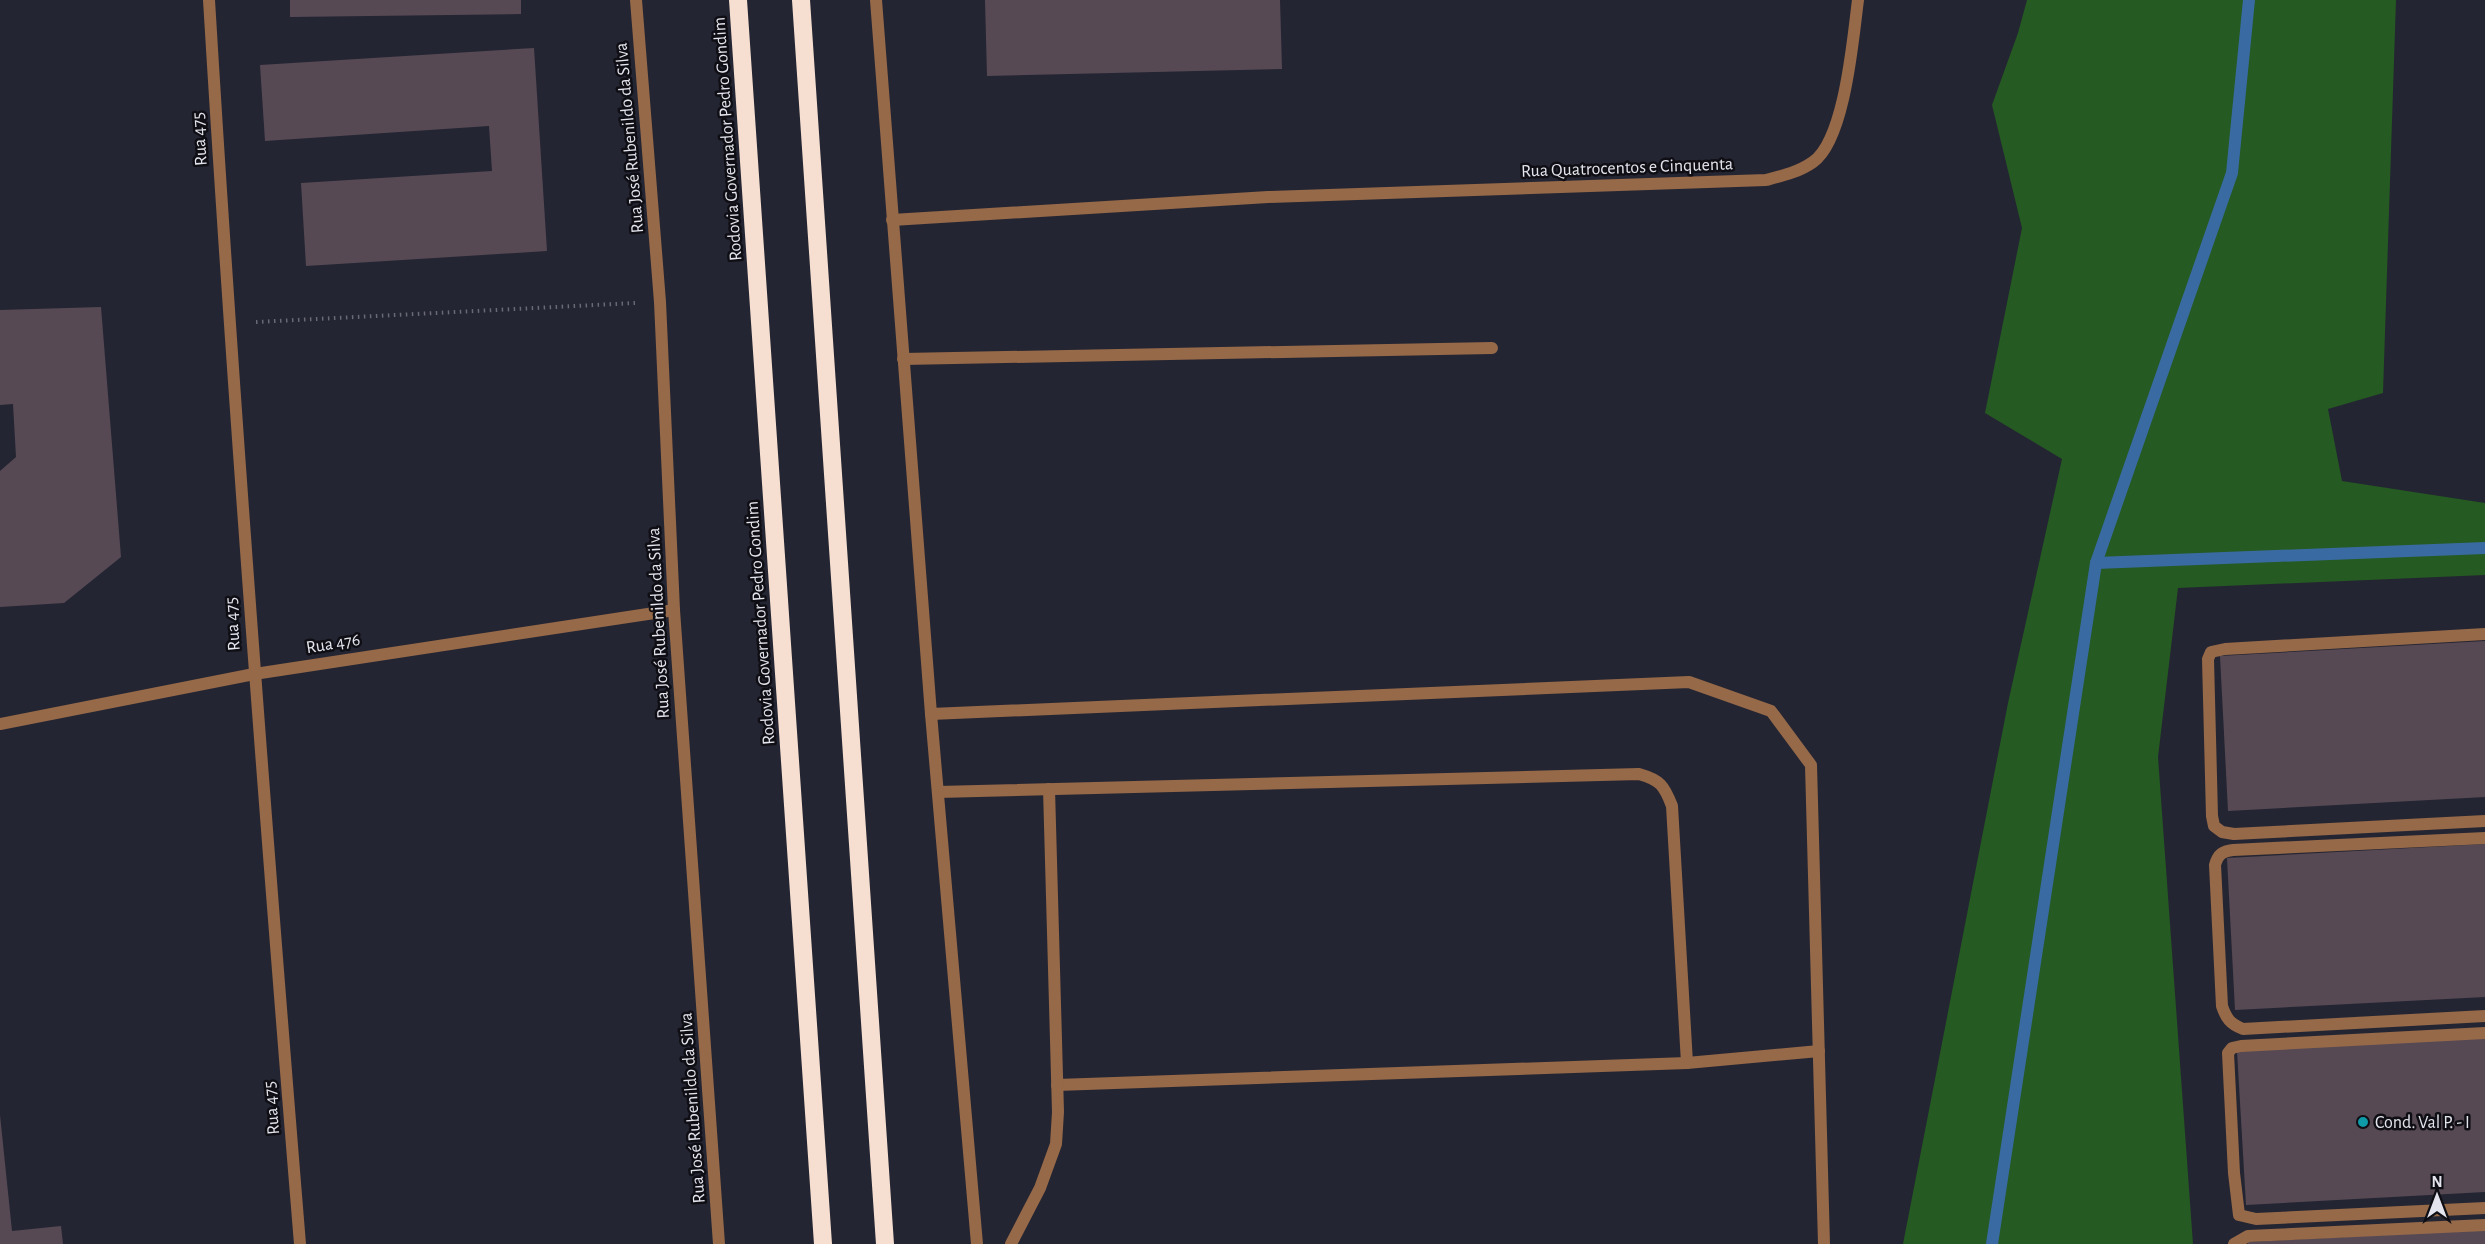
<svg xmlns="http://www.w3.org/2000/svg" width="2485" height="1244" font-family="'Alegreya Sans',sans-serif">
	<rect width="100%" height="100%" fill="#242532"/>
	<path fill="#255a22" d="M2027 0H2396L2383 393 2328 409 2342 481 2485 503V575L2178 588 2158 757 2193 1244H1903L2008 703 2062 459 1985 413 2022 228 1992 105 2018 33Z"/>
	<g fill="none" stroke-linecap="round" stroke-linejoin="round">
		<g stroke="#3a6aa2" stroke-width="12">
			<path d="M2096 563 2485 548"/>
			<path d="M1992 1244 2096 563 2232 173 2249 0"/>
		</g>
	</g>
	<g fill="#564954">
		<path d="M290 0H521V14L290 17Z"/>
		<path d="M985 0H1280L1282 69 987 76Z"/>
		<path d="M534 48 547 251 306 266 301 183 492 171 489 126 265 141 260 65Z"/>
		<path d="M101 307 121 557 64 603 0 607V471L16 457 13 404 0 405V310Z"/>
		<path d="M2485 641V797L2228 811 2220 656Z"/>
		<path d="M2485 844V997L2235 1010 2227 858Z"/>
		<path d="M2485 1038V1192L2246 1205 2237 1051Z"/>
		<path d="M0 1115 12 1231 61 1226 63 1244H0Z"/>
		<path d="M2485 1230V1244H2248V1242Z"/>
	</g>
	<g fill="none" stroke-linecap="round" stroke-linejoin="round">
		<path stroke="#696a76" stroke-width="4" stroke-dasharray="1.5 4.5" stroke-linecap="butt" d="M256 322 635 303"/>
		<g stroke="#966949" stroke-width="12">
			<path d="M903 359 1492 348"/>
			<path d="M2485 634 2225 649 2211 652 2208 659 2212 816 2214 826 2222 832 2234 834 2485 821"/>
			<path d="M931 714 1689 682 1771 711 1811 765 1824 1244"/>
			<path d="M938 792 1639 774C1660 780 1664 785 1672 806L1687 1063"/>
			<path d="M2485 838 2233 850C2223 851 2218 854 2215 865L2222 1006C2226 1018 2230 1024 2243 1029L2485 1016"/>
			<path d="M2485 1033 2241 1046 2232 1048 2228 1053 2234 1173 2239 1215 2256 1219 2485 1208"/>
			<path d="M1057 1085 1687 1063 1819 1051"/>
			<path d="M1011 1244 1040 1188 1056 1144 1058 1112 1049 789"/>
			<path d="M2234 1244 2248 1236 2485 1225"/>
		</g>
		<g stroke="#966949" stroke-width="12">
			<path d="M209 0C234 415 266 829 300 1244"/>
			<path d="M636 0 660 302 674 610 719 1244"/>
			<path d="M876 0 931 714 977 1244"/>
			<path d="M892 220 1268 197 1766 180C1782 176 1799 172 1813 162 1845 140 1853 38 1858 0"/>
			<path d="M0 724 254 674 674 610"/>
		</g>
		<g stroke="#f6dfd0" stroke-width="18">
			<path d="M738 0 823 1244"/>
			<path d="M801 0 885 1244"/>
		</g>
	</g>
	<circle fill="#0f9aa8" stroke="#0e0e14" stroke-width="2" cx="2363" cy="1122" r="6"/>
	<g text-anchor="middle" stroke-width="5" stroke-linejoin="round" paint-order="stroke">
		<g font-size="18" fill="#e3e4ed" stroke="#0e0e14">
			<text transform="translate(629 138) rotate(-95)" y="6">Rua José Rubenildo da Silva</text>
			<text transform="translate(199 139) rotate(-94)" y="6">Rua 475</text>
			<text transform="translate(727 139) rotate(-94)" y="6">Rodovia Governador Pedro Gondim</text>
			<text transform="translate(1627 167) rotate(-2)" y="6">Rua Quatrocentos e Cinquenta</text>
			<text transform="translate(658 623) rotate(-93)" y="6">Rua José Rubenildo da Silva</text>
			<text transform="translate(760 623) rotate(-94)" y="6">Rodovia Governador Pedro Gondim</text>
			<text transform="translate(232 624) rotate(-94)" y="6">Rua 475</text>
			<text transform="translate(333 643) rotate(-9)" y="6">Rua 476</text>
			<text transform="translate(271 1108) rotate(-95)" y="6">Rua 475</text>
			<text transform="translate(692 1108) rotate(-94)" y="6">Rua José Rubenildo da Silva</text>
		</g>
		<g font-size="18" fill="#e3e4ed" stroke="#0e0e14" text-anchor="start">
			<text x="2375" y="1128">Cond. Val P. - I</text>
		</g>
	</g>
	<g transform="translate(2437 1196)" stroke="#0e0e14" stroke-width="4.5" paint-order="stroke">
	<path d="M0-4.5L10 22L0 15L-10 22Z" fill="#e3e4ed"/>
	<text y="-9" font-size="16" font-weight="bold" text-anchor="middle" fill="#e3e4ed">N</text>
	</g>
</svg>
